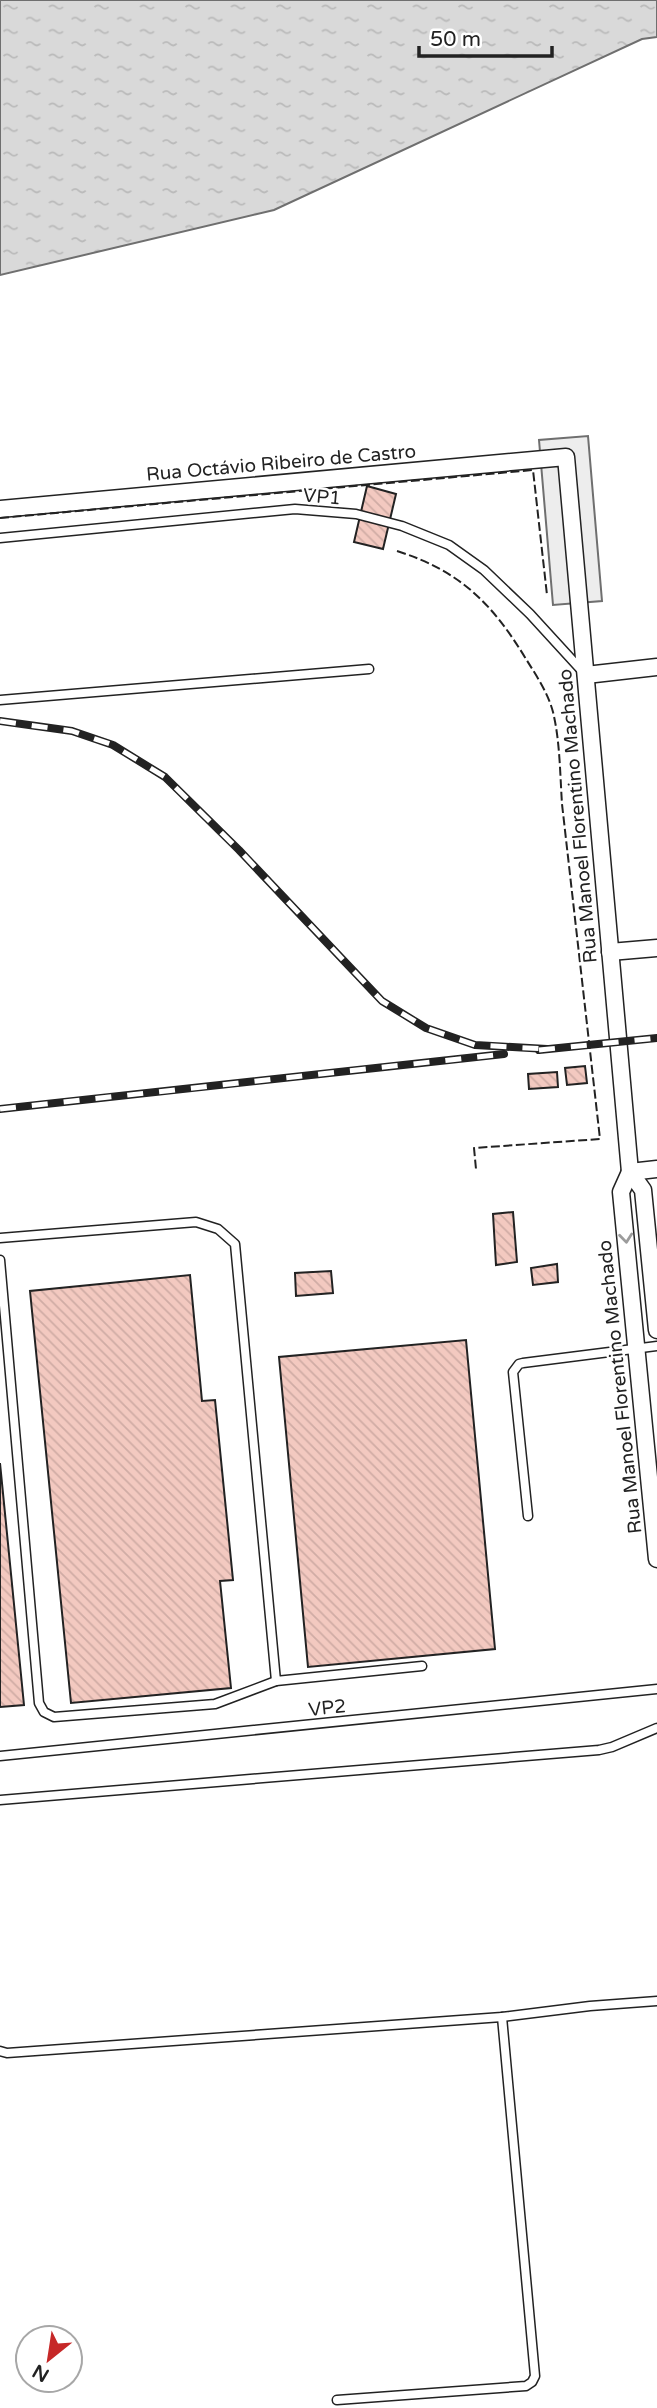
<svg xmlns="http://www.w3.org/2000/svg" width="657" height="2408" font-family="'Varela Round',sans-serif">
	<defs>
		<pattern id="water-ripples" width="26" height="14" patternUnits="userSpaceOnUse" patternTransform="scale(1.75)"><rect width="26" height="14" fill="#d9d9d9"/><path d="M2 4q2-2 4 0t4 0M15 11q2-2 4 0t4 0" fill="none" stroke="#bababa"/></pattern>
		<pattern id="building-back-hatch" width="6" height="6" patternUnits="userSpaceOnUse" patternTransform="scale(1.75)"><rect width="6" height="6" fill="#f3c9c0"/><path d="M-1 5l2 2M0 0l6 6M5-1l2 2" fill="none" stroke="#d0aca5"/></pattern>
	</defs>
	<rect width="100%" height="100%" fill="#fff"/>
	<path fill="#ededed" stroke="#6f6f6f" stroke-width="2" d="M588 436 602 601 553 605 539 440Z"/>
	<path fill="url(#water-ripples)" stroke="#6f6f6f" stroke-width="2" d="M0 0H657V37L642 39 274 210 0 275Z"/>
	<g fill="url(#building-back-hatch)" stroke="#222" stroke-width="2">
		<path d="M367 486 396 494 383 549 354 542Z"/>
		<path d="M585 1066 587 1083 567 1085 565 1068Z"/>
		<path d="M557 1072 558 1087 529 1089 528 1074Z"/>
		<path d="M513 1212 517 1262 496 1265 493 1214Z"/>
		<path d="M557 1264 558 1282 533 1285 531 1268Z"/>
		<path d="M331 1271 333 1293 296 1296 295 1273Z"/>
		<path d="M190 1275 202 1401 215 1400 233 1580 220 1581 231 1688 71 1703 30 1291Z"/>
		<path d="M466 1340 495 1649 308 1667 279 1357Z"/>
		<path d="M0 1463 24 1705 0 1707Z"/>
	</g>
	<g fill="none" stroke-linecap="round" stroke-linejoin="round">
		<defs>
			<g id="lane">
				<path d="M0 538 295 509 356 514 402 526 449 545 484 570 530 614 584 673"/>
				<path d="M0 700 369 669"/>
				<path d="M0 1238 196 1222 218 1229 235 1244 276 1681 422 1666"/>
				<path d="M0 1260 39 1703 44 1712 54 1717 215 1704 276 1681"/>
				<path d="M528 1516 513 1372 519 1364 523 1363 657 1346"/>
				<path d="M0 1756 657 1689"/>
				<path d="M0 1800 599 1750 612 1747 657 1728"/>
				<path d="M0 2051 7 2053 502 2017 590 2006 657 2001"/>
				<path d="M337 2400 526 2386 532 2382 535 2376 502 2017"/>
			</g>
			<g id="street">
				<path d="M0 509 566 457 630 1172 643 1190 657 1330"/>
				<path d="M586 675 657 667"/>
				<path d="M610 952 657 948"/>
				<path d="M630 1172 621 1192 657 1559"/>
				<path d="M630 1172 657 1169"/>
			</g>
		</defs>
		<use href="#lane" stroke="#222" stroke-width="11"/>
		<use href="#street" stroke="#222" stroke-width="19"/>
		<use href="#lane" stroke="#fff" stroke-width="8"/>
		<use href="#street" stroke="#fff" stroke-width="16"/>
		<defs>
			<g id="rail">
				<path d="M0 721 72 731 113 745 165 777 239 850 382 1001 426 1028 475 1045 547 1049"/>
				<path d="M539 1050 657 1038"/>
				<path d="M0 1109 504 1054"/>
			</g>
		</defs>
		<use href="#rail" stroke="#222" stroke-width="8"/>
		<use href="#rail" stroke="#fff" stroke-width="5" stroke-dasharray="16" stroke-linecap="butt"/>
		<g stroke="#222" stroke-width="2" stroke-dasharray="9 3.5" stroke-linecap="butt">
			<path d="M0 518 533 470 547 595"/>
			<path d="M397 551C460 571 492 603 526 659 536 675 548 693 553 712 560 741 560 774 562 804L600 1139 474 1148 476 1169"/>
		</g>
	</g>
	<defs><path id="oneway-chevron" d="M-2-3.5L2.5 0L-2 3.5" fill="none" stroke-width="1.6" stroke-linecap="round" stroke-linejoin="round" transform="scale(1.75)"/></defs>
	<use stroke="#9c9c9c" href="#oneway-chevron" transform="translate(626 1238) rotate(84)"/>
	<g text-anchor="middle" stroke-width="5" stroke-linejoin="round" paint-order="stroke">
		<g font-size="19" fill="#222" stroke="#fff">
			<text transform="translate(281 462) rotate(-5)" y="7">Rua Octávio Ribeiro de Castro</text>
			<text transform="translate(322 496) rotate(5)" y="7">VP1</text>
			<text transform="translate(577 816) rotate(-95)" y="7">Rua Manoel Florentino Machado</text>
			<text transform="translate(619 1387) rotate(-96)" y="7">Rua Manoel Florentino Machado</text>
			<text transform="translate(327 1707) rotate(-6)" y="7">VP2</text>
		</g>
	</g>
	<g transform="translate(49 2359) rotate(210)"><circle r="33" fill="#ffffff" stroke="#a7a7a7" stroke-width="2"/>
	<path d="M0-5L12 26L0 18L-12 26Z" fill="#c62828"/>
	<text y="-10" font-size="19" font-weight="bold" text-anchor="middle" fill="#222222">N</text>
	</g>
	<path d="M419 46v10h133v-10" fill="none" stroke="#222222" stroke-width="3.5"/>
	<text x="430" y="46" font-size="21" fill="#222222" stroke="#ffffff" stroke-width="5" paint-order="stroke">50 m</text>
</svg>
